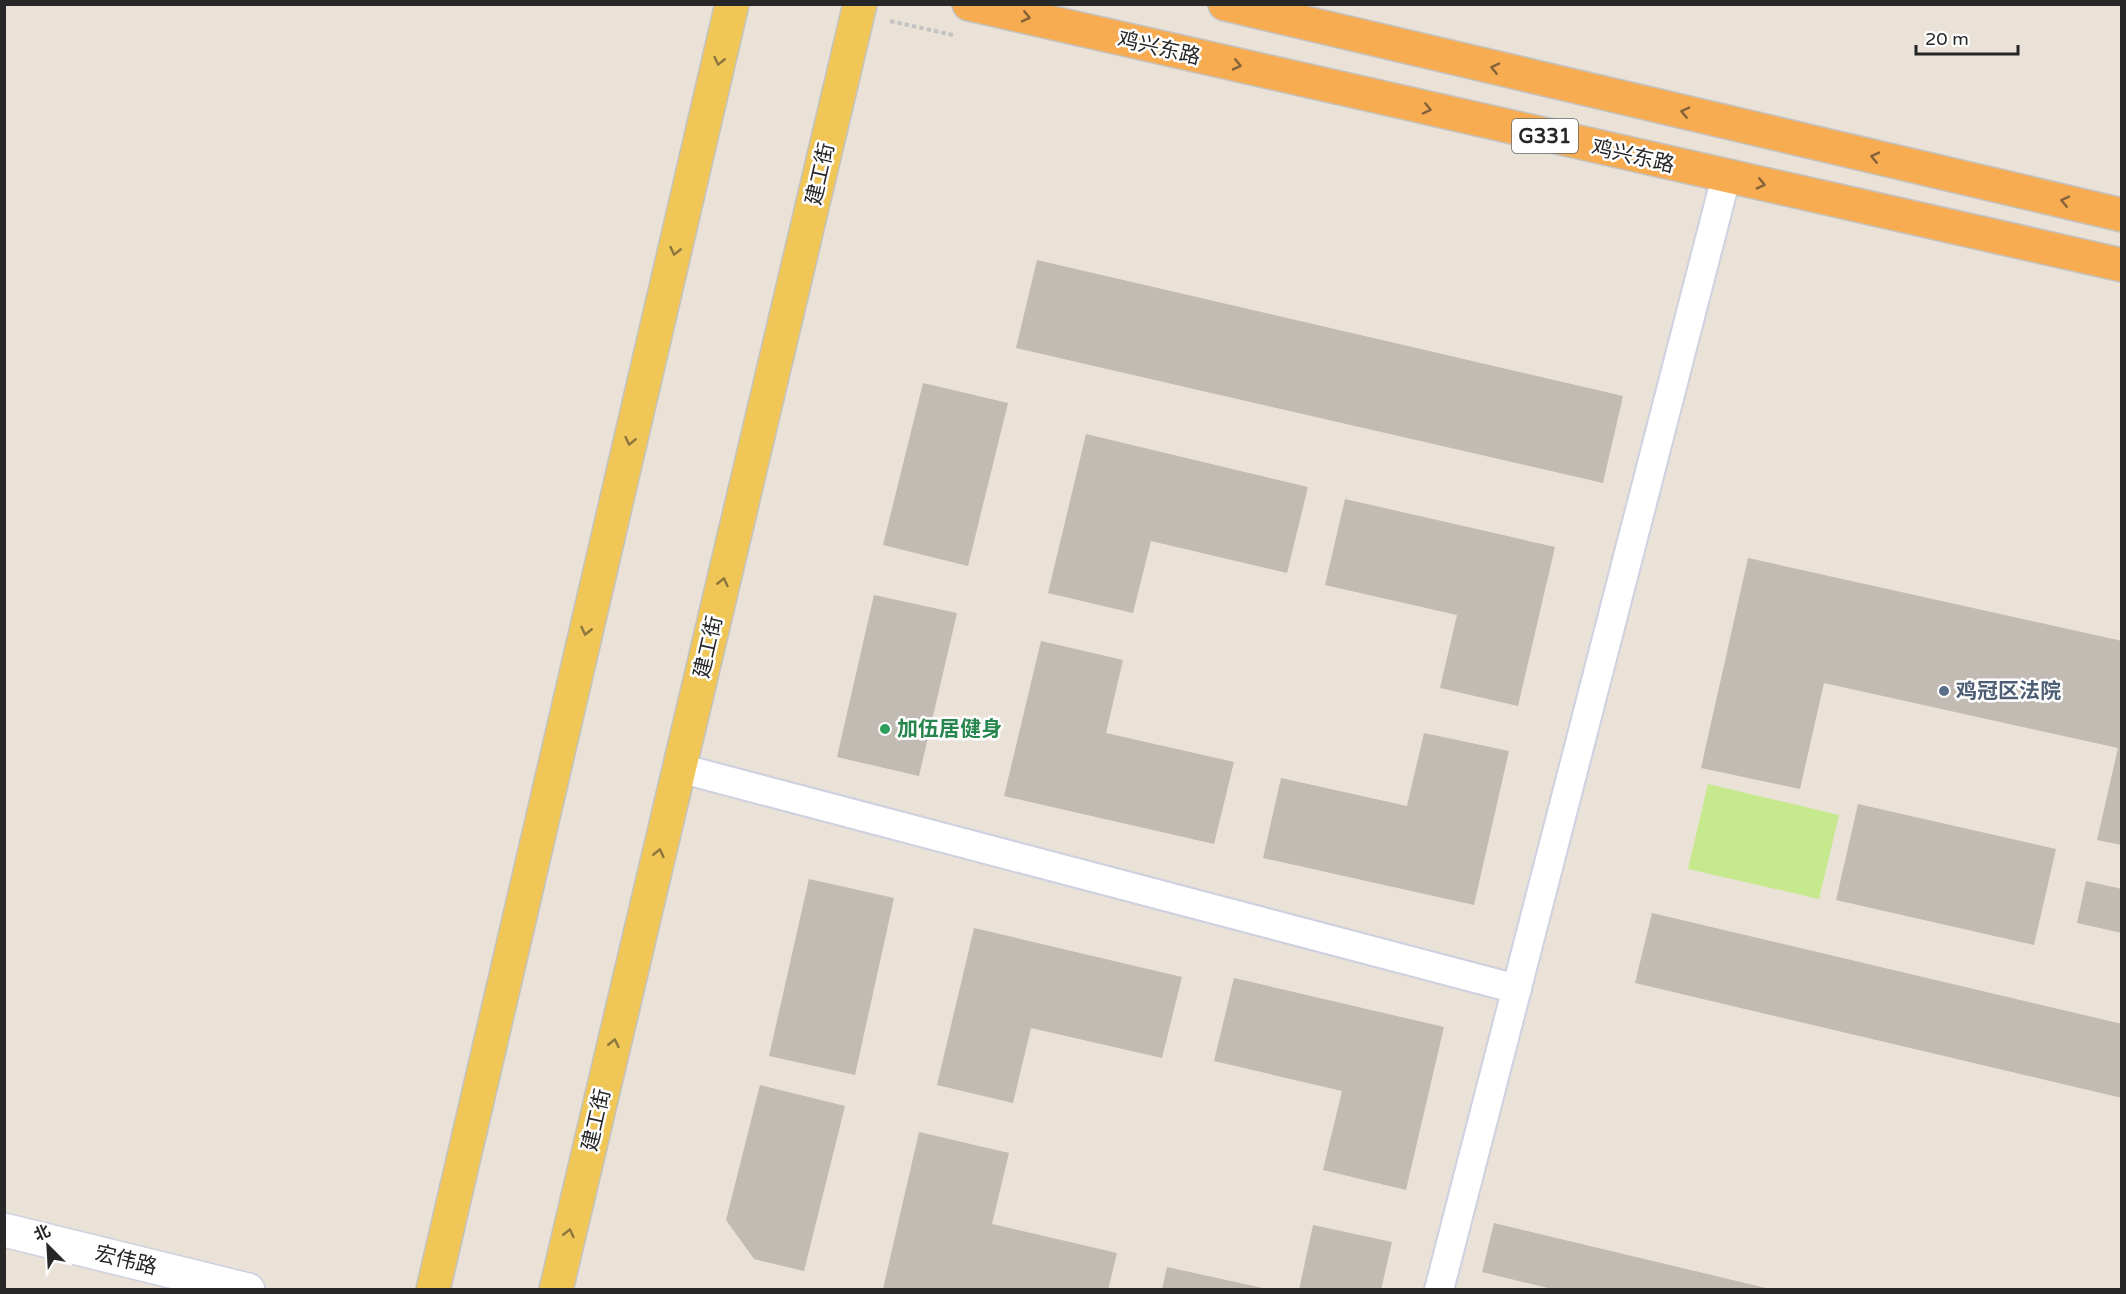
<svg xmlns="http://www.w3.org/2000/svg" width="2126" height="1294" font-family="'Varela Round','Noto Sans SC',sans-serif">
	<rect width="100%" height="100%" fill="#eae1d7"/>
	<path fill="#c6e98e" d="M1708 784 1839 815 1819 899 1688 869Z"/>
	<g fill="#c2bbb4">
		<path d="M1037 260 1623 396 1603 483 1016 348Z"/>
		<path d="M923 383 1008 403 968 566 883 545Z"/>
		<path d="M1086 434 1308 487 1287 573 1151 541 1133 613 1048 593Z"/>
		<path d="M1345 499 1555 547 1518 706 1440 688 1457 615 1325 585Z"/>
		<path d="M1748 558 2122 641V845L2097 840 2118 748 1824 683 1800 789 1701 768Z"/>
		<path d="M874 595 957 613 919 776 837 757Z"/>
		<path d="M1041 641 1123 660 1106 733 1234 762 1214 844 1004 796Z"/>
		<path d="M1424 733 1509 751 1474 905 1263 858 1281 778 1407 806Z"/>
		<path d="M1858 804 2056 849 2034 945 1836 900Z"/>
		<path d="M809 879 894 898 855 1075 769 1056Z"/>
		<path d="M2086 881 2122 889V933L2077 923Z"/>
		<path d="M1652 913 2122 1024V1098L1635 983Z"/>
		<path d="M974 928 1182 977 1162 1058 1031 1028 1013 1103 937 1085Z"/>
		<path d="M1234 978 1444 1027 1406 1190 1323 1170 1342 1091 1214 1061Z"/>
		<path d="M760 1085 845 1106 804 1271 754 1259 726 1220Z"/>
		<path d="M919 1132 1009 1153 992 1224 1117 1253 1108 1290 883 1289Z"/>
		<path d="M1494 1223 1770 1289V1290H1556L1482 1272Z"/>
		<path d="M1313 1225 1392 1242 1381 1290H1299Z"/>
		<path d="M1167 1267 1267 1289V1290H1162Z"/>
	</g>
	<g fill="none" stroke-linecap="round" stroke-linejoin="round">
		<defs>
			<g id="minor">
				<path d="M679 768 1517 989"/>
				<path d="M1439 1290 1726 177"/>
			</g>
			<path id="tertiary" d="M4 1230 248 1290"/>
			<g id="primary">
				<path d="M433 1290 732 4"/>
				<path d="M556 1290 860 4"/>
			</g>
			<g id="trunk">
				<path d="M969 4 2122 265"/>
				<path d="M1225 4 2122 215"/>
			</g>
		</defs>
		<use href="#minor" stroke="#cdd1e0" stroke-width="32"/>
		<use href="#tertiary" stroke="#cdd1e0" stroke-width="36"/>
		<use href="#primary" stroke="#c3c3c3" stroke-width="36"/>
		<use href="#trunk" stroke="#c3c3c3" stroke-width="36"/>
		<path stroke="#c3c3c3" stroke-width="4" stroke-dasharray="4.5 3" stroke-linecap="butt" d="M890 21 953 35"/>
		<use href="#minor" stroke="#fff" stroke-width="28"/>
		<use href="#tertiary" stroke="#fff" stroke-width="33"/>
		<use href="#primary" stroke="#f0c656" stroke-width="33"/>
		<use href="#trunk" stroke="#f7ac52" stroke-width="33"/>
	</g>
	<defs><path id="oneway-chevron" d="M-2-3.5L2.5 0L-2 3.5" fill="none" stroke-width="1.6" stroke-linecap="round" stroke-linejoin="round" transform="scale(1.5)"/></defs>
	<g stroke="#85633a">
		<use href="#oneway-chevron" transform="translate(1026 17) rotate(13)"/>
		<use href="#oneway-chevron" transform="translate(1237 65) rotate(13)"/>
		<use href="#oneway-chevron" transform="translate(1495 68) rotate(-167)"/>
		<use href="#oneway-chevron" transform="translate(1427 109) rotate(13)"/>
		<use href="#oneway-chevron" transform="translate(1685 112) rotate(-167)"/>
		<use href="#oneway-chevron" transform="translate(1875 157) rotate(-167)"/>
		<use href="#oneway-chevron" transform="translate(1761 184) rotate(13)"/>
		<use href="#oneway-chevron" transform="translate(2065 201) rotate(-167)"/>
	</g>
	<g stroke="#8c763e">
		<use href="#oneway-chevron" transform="translate(719 61) rotate(103)"/>
		<use href="#oneway-chevron" transform="translate(675 251) rotate(103)"/>
		<use href="#oneway-chevron" transform="translate(630 441) rotate(103)"/>
		<use href="#oneway-chevron" transform="translate(723 582) rotate(-77)"/>
		<use href="#oneway-chevron" transform="translate(586 631) rotate(103)"/>
		<use href="#oneway-chevron" transform="translate(659 853) rotate(-77)"/>
		<use href="#oneway-chevron" transform="translate(614 1043) rotate(-77)"/>
		<use href="#oneway-chevron" transform="translate(569 1233) rotate(-77)"/>
	</g>
	<circle fill="#5c6f8a" stroke="#fff" stroke-width="2" cx="1944" cy="691" r="6"/>
	<circle fill="#2e9e5b" stroke="#fff" stroke-width="2" cx="885" cy="729" r="6"/>
	<g text-anchor="middle" stroke-width="5" stroke-linejoin="round" paint-order="stroke">
		<rect fill="#fff" stroke="#686868" stroke-width="1.5" x="1512" y="119" width="66" height="34" rx="4.5"/>
		<g font-size="20" font-weight="bold" fill="#272727">
			<text x="1545" y="143">G331</text>
		</g>
		<g font-size="21" fill="#272727" stroke="#fff">
			<text transform="translate(1159 48) rotate(13)" y="7">鸡兴东路</text>
			<text transform="translate(1633 156) rotate(13)" y="7">鸡兴东路</text>
			<text transform="translate(820 174) rotate(-77)" y="7">建工街</text>
			<text transform="translate(708 647) rotate(-77)" y="7">建工街</text>
			<text transform="translate(596 1120) rotate(-77)" y="7">建工街</text>
			<text transform="translate(126 1260) rotate(14)" y="7">宏伟路</text>
		</g>
		<g font-size="21" font-weight="bold" fill="#4e5e75" stroke="#fff" text-anchor="start">
			<text x="1956" y="698">鸡冠区法院</text>
		</g>
		<g font-size="21" font-weight="bold" fill="#27864d" stroke="#fff" text-anchor="start">
			<text x="897" y="736">加伍居健身</text>
		</g>
	</g>
	<rect width="2126" height="1294" fill="none" stroke="#272727" stroke-width="12"/>
	<g transform="translate(48 1246) rotate(336)" stroke="#ffffff" stroke-width="4.5" paint-order="stroke">
	<path d="M0-4.5L10 22L0 15L-10 22Z" fill="#272727"/>
	<text y="-9" font-size="16" font-weight="bold" text-anchor="middle" fill="#272727">北</text>
	</g>
	<path d="M1916 45v9h102v-9" fill="none" stroke="#272727" stroke-width="3"/>
	<text x="1925" y="45" font-size="18" fill="#272727" stroke="#ffffff" stroke-width="4.5" paint-order="stroke">20 m</text>
</svg>
